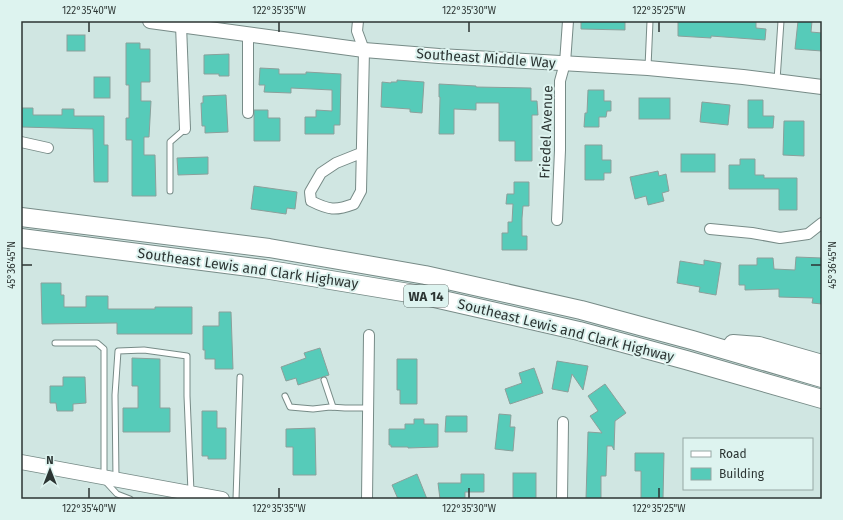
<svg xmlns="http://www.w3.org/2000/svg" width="843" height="520" font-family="'Fira Sans',sans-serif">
	<rect width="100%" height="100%" fill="#d0e6e2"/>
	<g fill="#56cbb9" stroke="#8ba09b">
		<path d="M581 21H625V30L581 29Z"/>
		<path d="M678 21H756V28L766 29 765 40 711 36V38L678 36Z"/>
		<path d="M798 21H812L811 32 822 33V51L795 49Z"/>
		<rect x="67" y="35" width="18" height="16"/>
		<path d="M126 43H140V49H150V82H141V101H151L149 137H144V155H155L156 196H132V140H126V118H129V85H126Z"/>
		<path d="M229 54V76H219V74H204V55Z"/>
		<path d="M260 68 279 69V74H306V72L341 74 340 125H334V134H305V117H316V110L332 111V90L291 88V93L264 92 265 85H259Z"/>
		<rect x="94" y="77" width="16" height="21"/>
		<path d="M397 80 424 82 422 113 410 112V109L381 107 382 82 391 83V82H397Z"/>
		<path d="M439 84 476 86V87L531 88V101H537L538 115H532V161H515V141H499V103H476V110L454 109V134H439L440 97H439Z"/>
		<path d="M588 90H604V101H611V111H607L606 117H599V127H584L585 113H587Z"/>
		<path d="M226 95 228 132 205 133V126H202L201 103H203V96Z"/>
		<rect x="639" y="98" width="31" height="21"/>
		<path d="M748 100H763V116H774L773 128H748Z"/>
		<path d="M702 102 730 105 728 125 700 122Z"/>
		<path d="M22 108H33V115H62V109H74V116H104V145H108V182H94L93 129 22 127Z"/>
		<path d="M254 110H268V118H280V141H254Z"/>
		<path d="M784 121H804V156L783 155Z"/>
		<path d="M585 145H602V160H611V173H604V180H585Z"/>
		<rect x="681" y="154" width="34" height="18"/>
		<path d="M208 157V174L178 175 177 158Z"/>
		<path d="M740 159H755V175H764V178H797V210H779V189H729V165H740Z"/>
		<path d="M658 171 659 176 666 174 669 191 662 193 664 201 648 205 646 196 635 199 630 177Z"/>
		<path d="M514 182H529V206H523L522 218V236H527V250H502V233H508V222H512L513 204H506L507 194H514Z"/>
		<path d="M254 186 297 192 295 209 287 208 286 214 251 209Z"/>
		<path d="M796 257 822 258V304L812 303 813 298 779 297V289L745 290V285H739V265H757V258H773L774 269 795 270Z"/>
		<path d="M704 260 721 263 716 295 699 292 700 287 677 283 680 261 704 265Z"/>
		<path d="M41 283H61V295H64V307H86V296H108V309H155V307H192V334H117V323L42 324Z"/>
		<path d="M219 312H231L233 369H215V359H205V350H203V326H219Z"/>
		<path d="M320 348 329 375 298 385 296 378 286 381 281 367 306 358 304 353Z"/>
		<path d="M132 358 160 359V408H170V432H123V408H138V386H132Z"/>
		<path d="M397 359H417V404H400V390H397Z"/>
		<path d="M557 361 588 366 583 390 572 374 568 392 552 389Z"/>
		<path d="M534 368 543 393 510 404 505 389 522 383 519 373Z"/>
		<path d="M63 377H85L86 403 73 404V411H57L56 403H50V386H63Z"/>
		<path d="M605 384 626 413 615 421 614 450 612 446H607L606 476H601V499H586L588 432 602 433 590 416 598 411 588 396Z"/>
		<path d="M202 411H217V428H226V459H208V456H202Z"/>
		<path d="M499 414 511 415 510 427H515L513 451 495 449Z"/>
		<path d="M446 416H467V432H445Z"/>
		<path d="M414 419H424V424H438V447L408 448V447H391V445H389V429H405V424H414Z"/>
		<path d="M315 428 316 475H293V447H286V429Z"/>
		<path d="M635 453H664L663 499H641V471H635Z"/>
		<rect x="513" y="473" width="23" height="26"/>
		<path d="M417 474 427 499H398L392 485Z"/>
		<path d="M461 474H484V492H465V499H440L438 483H461Z"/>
	</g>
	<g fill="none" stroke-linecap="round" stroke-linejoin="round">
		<defs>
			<g id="lane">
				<path d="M648 67 650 21"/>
				<path d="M777 80 781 21"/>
				<path d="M170 191V142L185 129"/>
				<path d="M55 343H97L104 349V476"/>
				<path d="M324 380 333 407"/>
				<path d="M285 396 290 407 313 409 330 407 345 408H368"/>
				<path d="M116 479 115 395 118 351 144 350 187 356V396L191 492"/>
				<path d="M105 481 117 494 130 499"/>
				<path d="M236 499 240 377"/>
			</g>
			<g id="street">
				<path d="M358 21 357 31 364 50 361 191 354 204C335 211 329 210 311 201L310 192 321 173 336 163 361 153"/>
				<path d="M181 25 185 129"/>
				<path d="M248 34V113"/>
				<path d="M21 142 48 148"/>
				<path d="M557 220 560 150V81L565 63 568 21"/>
				<path d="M710 229 752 233 780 238 808 234 822 223"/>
				<path d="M367 499 369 335"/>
				<path d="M562 499 563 422"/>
			</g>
			<g id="secondary">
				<path d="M150 21 364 50 439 56 648 68 743 77 822 87"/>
				<path d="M21 462 222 499"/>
			</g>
			<g id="highway">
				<path d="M21 217 269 248 425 275 581 310 692 340 822 378"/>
				<path d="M21 238 264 269 421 295 579 331 686 360 822 399"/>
				<path d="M733 344 759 346 822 364"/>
			</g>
		</defs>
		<use href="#lane" stroke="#778b87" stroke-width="7"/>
		<use href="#street" stroke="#778b87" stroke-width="12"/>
		<use href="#secondary" stroke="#778b87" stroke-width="16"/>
		<use href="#highway" stroke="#778b87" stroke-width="20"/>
		<use href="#lane" stroke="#fff" stroke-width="5"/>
		<use href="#street" stroke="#fff" stroke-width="10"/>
		<use href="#secondary" stroke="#fff" stroke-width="14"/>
		<use href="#highway" stroke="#fff" stroke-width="18"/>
	</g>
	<path fill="none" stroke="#2c3533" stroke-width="1.5" d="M89 22V32M279 22V32M469 22V32M659 22V32M22 265H32M811 265H821M89 488V498M279 488V498M469 488V498M659 488V498"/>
	<g text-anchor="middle" stroke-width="4" stroke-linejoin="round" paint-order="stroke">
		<rect fill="#ddf3ef" stroke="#616e6b" stroke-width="1" x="404" y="285" width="44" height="22" rx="3"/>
		<g font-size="13" font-weight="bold" fill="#2c3533">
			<text x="426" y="301">WA 14</text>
		</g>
		<g font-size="14" fill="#2c3533" stroke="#ddf3ef">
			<text transform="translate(486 58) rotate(4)" y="5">Southeast Middle Way</text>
			<text transform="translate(546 132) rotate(-88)" y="5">Friedel Avenue</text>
			<text transform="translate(248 268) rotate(8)" y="5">Southeast Lewis and Clark Highway</text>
			<text transform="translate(566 330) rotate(14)" y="5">Southeast Lewis and Clark Highway</text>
		</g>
	</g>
	<rect width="843" height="520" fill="none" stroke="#ddf3ef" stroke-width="44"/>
	<rect x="683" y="438" width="130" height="52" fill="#ddf3ef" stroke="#96a7a4"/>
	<rect x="691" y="451" width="20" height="6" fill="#ffffff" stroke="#96a7a4"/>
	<text x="719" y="458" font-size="12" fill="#2c3533">Road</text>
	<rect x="691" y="468" width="20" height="12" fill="#56cbb9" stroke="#96a7a4"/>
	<text x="719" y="478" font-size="12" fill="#2c3533">Building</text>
	<g transform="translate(50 470)" stroke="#ddf3ef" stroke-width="3" paint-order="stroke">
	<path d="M0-3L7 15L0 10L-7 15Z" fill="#2c3533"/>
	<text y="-6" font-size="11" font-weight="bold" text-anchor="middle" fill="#2c3533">N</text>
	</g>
	<rect x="22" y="22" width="799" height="476" fill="none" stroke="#2c3533" stroke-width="1.5"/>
	<g font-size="10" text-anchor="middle" fill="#2c3533">
		<text x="89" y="14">122°35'40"W</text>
		<text x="279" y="14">122°35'35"W</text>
		<text x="469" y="14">122°35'30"W</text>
		<text x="659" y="14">122°35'25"W</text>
		<text transform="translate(11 265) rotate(-90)" y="4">45°36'45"N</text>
		<text transform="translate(832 265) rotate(-90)" y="4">45°36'45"N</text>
		<text x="89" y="512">122°35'40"W</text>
		<text x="279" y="512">122°35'35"W</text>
		<text x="469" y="512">122°35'30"W</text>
		<text x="659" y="512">122°35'25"W</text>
	</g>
</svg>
